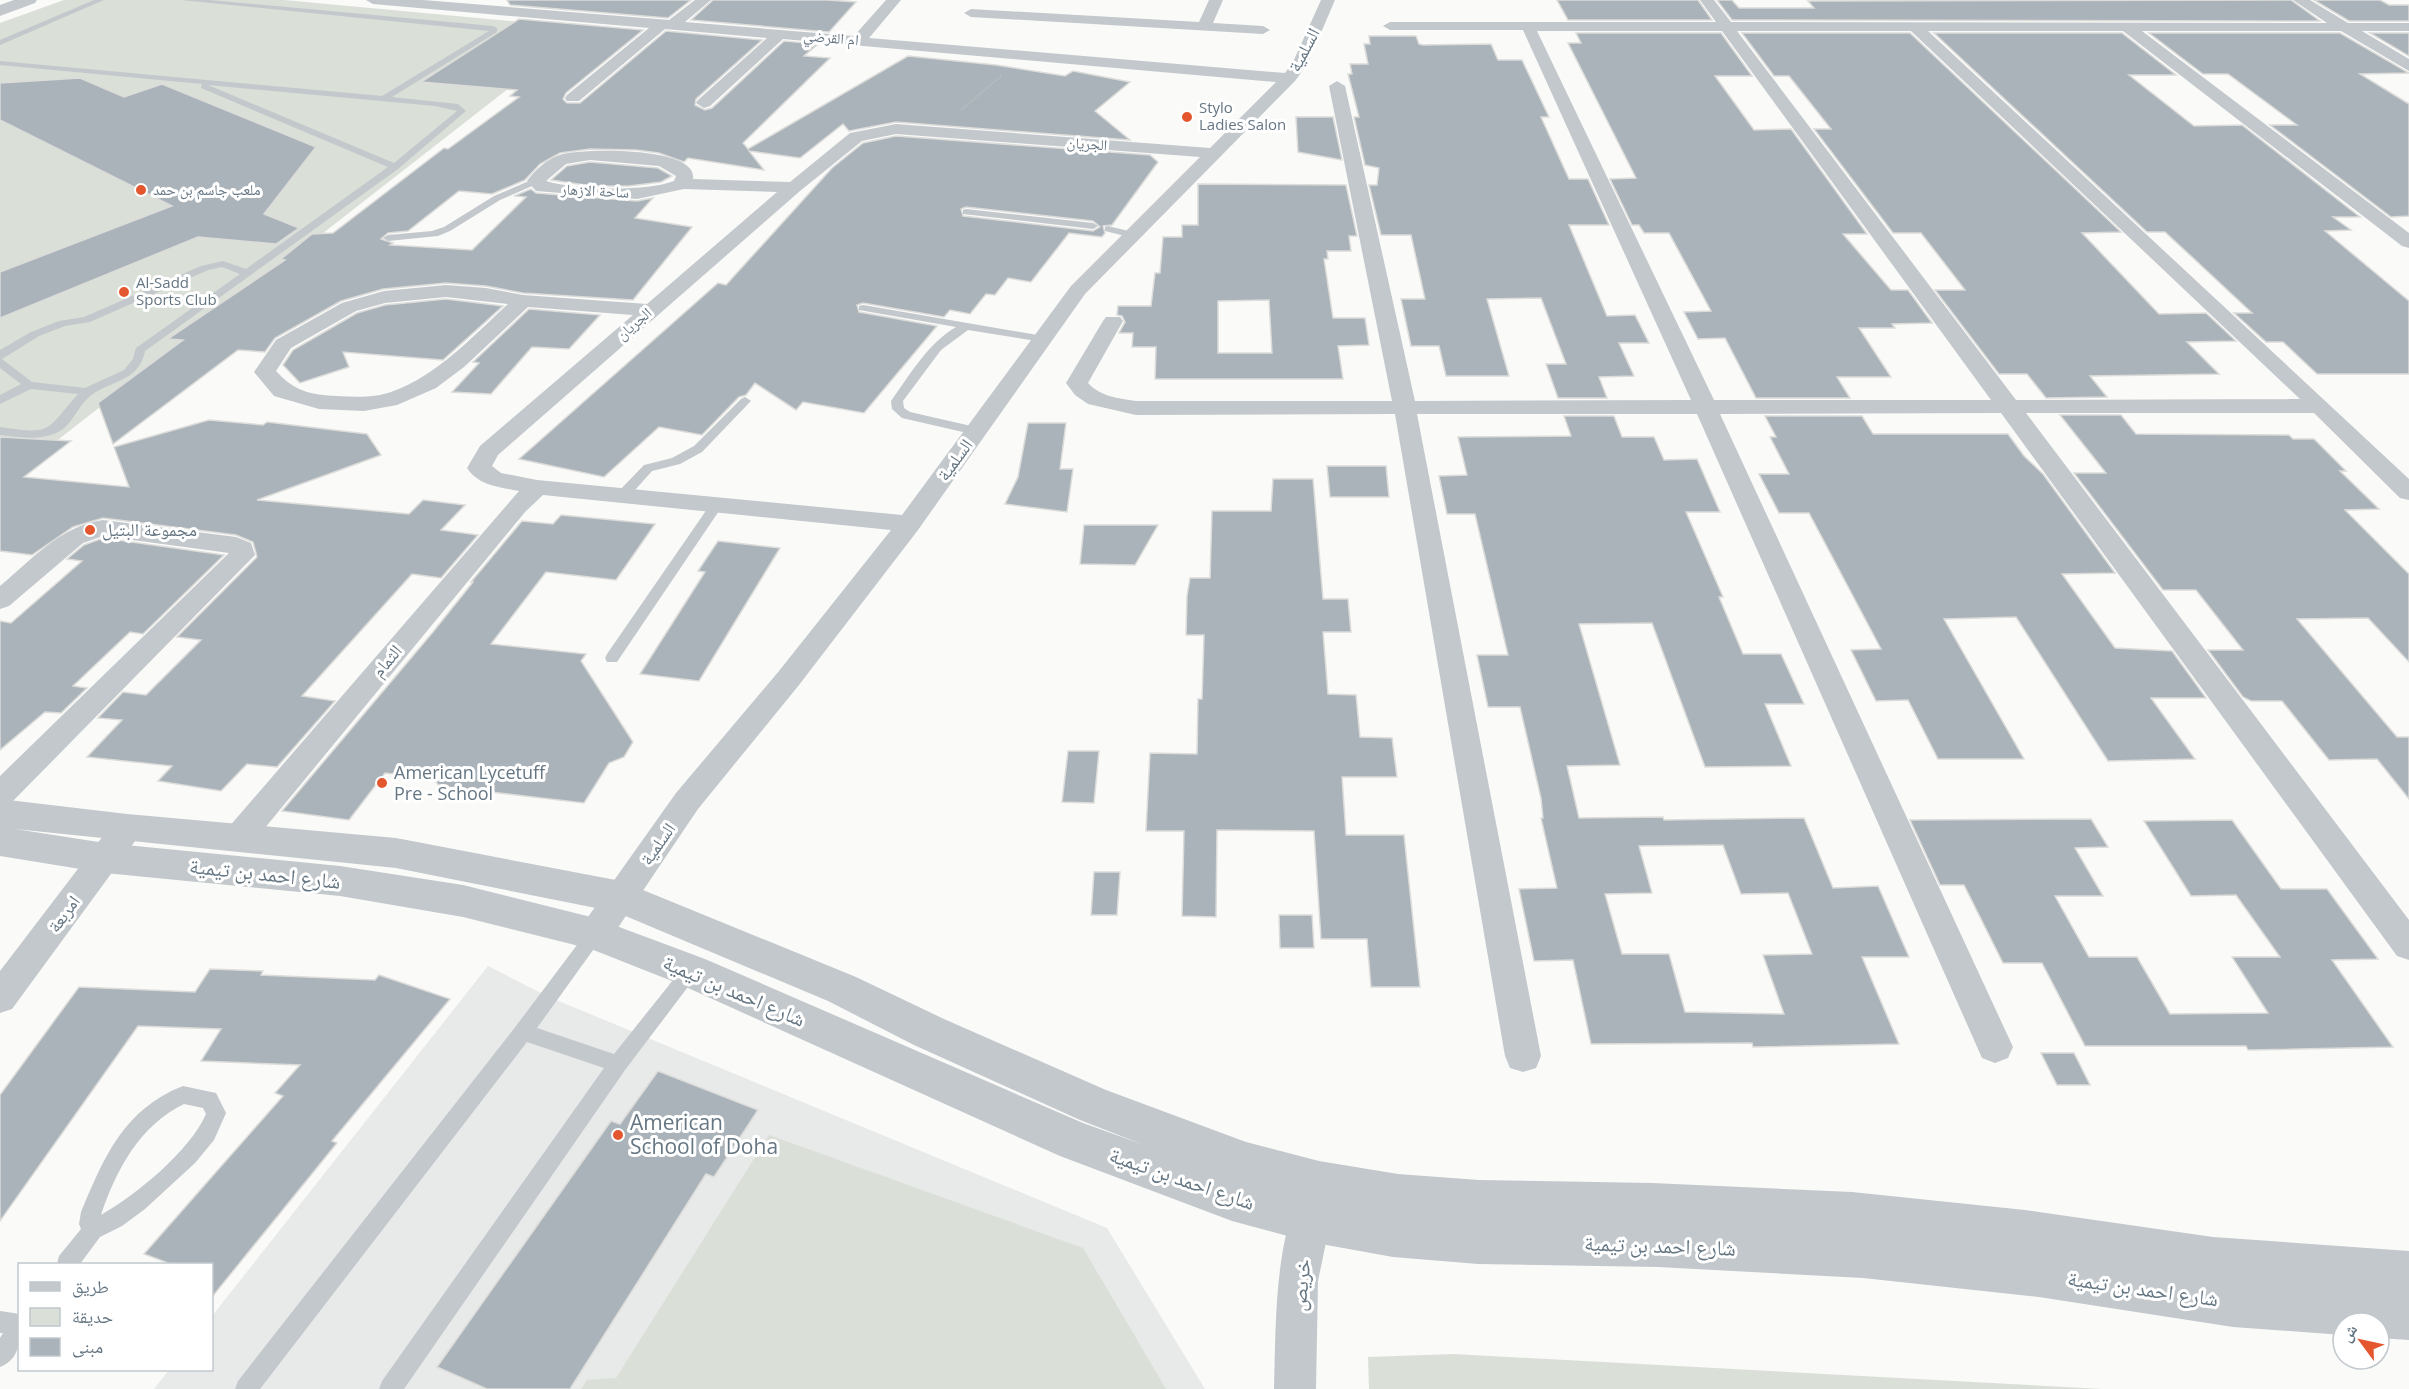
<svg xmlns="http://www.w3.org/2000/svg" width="2409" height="1389" font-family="'Open Sans','Noto Naskh Arabic',sans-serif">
	<rect width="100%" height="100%" fill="#fafaf8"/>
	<path fill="#e8e9e9" d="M488 966 549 997 1107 1228 1205 1389H154L169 1370H212V1316Z"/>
	<g fill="#dadfd7">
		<path d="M64 0H284L586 28 0 485V23Z"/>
		<path d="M769 1135 1083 1248 1166 1389H581L587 1380 616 1378Z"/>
		<path d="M1453 1354 2103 1389H1369L1368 1357Z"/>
	</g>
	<g fill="#aab3b9" stroke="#dcdcda" stroke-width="1.5" fill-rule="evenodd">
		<path d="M507 0H691L668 18 510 5Z"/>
		<path d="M713 0H828L856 2 829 32 691 20Z"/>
		<path d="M1557 0H1698L1712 20H1568Z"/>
		<path d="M1717 0H1732L1739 8H1814L1808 1 2291 0 2320 21 1732 20Z"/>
		<path d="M2314 0H2380L2389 5H2409V21H2349Z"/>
		<path d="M519 19 643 30 566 93 563 99 567 103H580L666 31 762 40 696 99 695 105 705 110 712 108 784 41 818 44 804 56 830 58 743 143 748 149 908 56 996 65 1065 76 1073 71 1130 82 1095 111 1130 140 896 122 849 131 843 124 800 158 749 151 764 170 688 158 684 162 659 153 636 150 590 149 560 153 540 164 525 180 492 194 459 191 408 231 388 233 381 239 393 243 390 245 472 250 526 197 514 196 531 189 536 193 637 201 653 198 635 218 692 227 633 300 523 293 486 286 446 283 383 289 341 301 275 338 265 352 238 350 113 444 98 403 183 340 168 339 285 260 281 259 312 234 333 233 444 148 448 149 519 97 510 96 517 90 421 82Z"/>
		<path d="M1576 33H1721L1752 76H1715L1754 130 1791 129 1867 234H1843L1891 290H1908L1932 323 1892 324 1895 328H1859L1891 377H1837L1850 398H1756L1725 338 1698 339 1684 312 1711 311 1669 233H1644L1639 225H1632L1610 179 1636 178 1568 43H1581Z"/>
		<path d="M1742 33H1910L2121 232 2082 233 2159 314 2206 313 2236 341 2187 342 2219 374 2090 376 2107 397 2046 398 2027 374H1999L1935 290H1965L1962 286 1921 233H1893L1814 129H1831L1789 76H1774Z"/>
		<path d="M1934 33H2122L2176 75H2129L2194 126 2242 125 2360 217H2333L2351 230 2325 231 2409 301V374H2317L2283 342H2266L2234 313H2252L2192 257 2165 232H2147Z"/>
		<path d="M2149 33H2340L2409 73 2360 74 2409 104V216L2391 217 2270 125H2297L2228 74H2203Z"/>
		<path d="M2370 33H2409V56Z"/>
		<path d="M1369 36H1416L1419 44 1423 45 1491 44 1498 60H1522L1549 117H1541L1569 179H1588L1609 225H1569L1607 316 1635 315 1649 343H1619L1634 376 1599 377 1607 398H1558L1546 364H1566L1541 298 1487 299 1509 376H1446L1439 346H1411L1401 299H1425L1411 235H1381L1369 185H1377L1379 168 1365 165 1354 117H1359L1348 74H1352L1350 64H1368L1364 44H1370Z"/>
		<path d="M80 78 124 97 162 84 316 147 264 214 299 228 276 244 198 237 0 318V272L172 206 0 120V83Z"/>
		<path d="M1296 117H1333L1342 160 1298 152Z"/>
		<path d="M896 136 1150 155 1158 162 1112 225 1103 226 1105 233 1102 237 1069 233 1031 282 1008 278 995 295 986 294 970 314 950 310 944 317 863 303 857 305 859 312 937 326 864 413 803 402 796 410 755 383 746 395 739 397 702 435 659 427 604 477 519 459 718 283 726 285 832 168 863 143ZM966 207 1093 221 1100 227 1093 231 963 216 961 209Z"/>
		<path d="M590 162 658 168 672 176 661 182 629 186H592L551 180 567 166Z"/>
		<path d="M1198 184 1346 185 1357 236H1349L1351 251H1327L1328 259H1324L1333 318H1365L1369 345 1338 346 1343 379H1155L1156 347H1132L1133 333H1119L1125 322 1122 316 1117 315 1118 306H1151L1155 273H1160L1163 237H1182V225H1198ZM1269 300 1272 353H1218V301Z"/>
		<path d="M446 299 503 306 443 360 343 352 349 367 300 383 283 365 293 350 357 313 385 305Z"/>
		<path d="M529 309 600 315 569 349 532 347 491 394 452 392 479 363 473 362Z"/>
		<path d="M2060 415H2121L2136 434 2289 435 2293 439H2314L2346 471H2340L2379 509 2345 510 2409 574V662L2368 618 2297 619 2397 737H2409V799L2377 759 2329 760 2282 701H2251L2243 697 2208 650H2243L2196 590H2163L2074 473H2106Z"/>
		<path d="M1564 416H1614L1622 437H1654L1664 460 1697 459 1720 512H1686L1723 597H1719L1743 654H1781L1804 704H1765L1791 766 1705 767 1652 623 1579 624 1620 765 1567 766 1579 818 1663 817 1664 820 1804 818 1833 888 1878 886 1909 957H1862L1899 1044 1753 1047 1752 1043 1591 1044 1573 960 1534 961 1519 889 1557 888 1541 818H1543L1541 798 1520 707H1488L1477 655H1508L1475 514H1447L1439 476 1467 475 1458 437 1571 436ZM1723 845 1741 894 1788 893 1812 954 1763 955 1784 1014 1685 1012 1669 954H1622L1605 894 1652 893 1639 846Z"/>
		<path d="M1765 416H1862L1873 434H2008L2024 456 2043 474 2115 573 2062 574 2115 648 2172 651 2206 698H2151L2195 759 2108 761 2016 617 1944 619 2024 759H1938L1908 700 1876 701 1851 650 1881 649 1809 513H1779L1759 474H1789L1770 437H1776Z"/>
		<path d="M209 420 263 425 267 422 367 434 381 455 257 500 409 514 423 500 465 505 441 530 478 535 441 578 412 574 302 696 335 701 277 767 247 764 221 791 158 781 172 766 87 757 122 720 98 718 123 692 146 695 201 640 177 637 257 557 253 542 236 535 103 518 73 527 32 555 0 551V437L71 441 24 477 129 487 114 447Z"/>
		<path d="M1028 423H1066L1060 469H1073L1067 512 1005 504 1018 477Z"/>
		<path d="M1327 466H1386L1389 497H1330Z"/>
		<path d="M1273 479H1313L1323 599H1348L1351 632H1323L1328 694 1356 695 1360 737 1392 738 1397 777H1342L1346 835H1404L1420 987H1371L1367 939H1321L1314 831 1217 830 1216 917 1182 916 1184 831H1146L1150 753 1197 754 1198 699H1202L1204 635H1186L1187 596 1190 578H1210L1212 511H1271Z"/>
		<path d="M561 515 655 524 616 580 546 572 491 644 586 654 581 661 633 742 624 757 609 763 584 803 439 786 434 779 385 773 349 820 282 811 433 632 473 582H471L522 521 553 524Z"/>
		<path d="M1084 525H1158L1135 565 1080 564Z"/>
		<path d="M103 538 224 555 143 634 130 632 73 686 87 688 61 713 45 712 0 750V621L11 623 82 561 67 559 84 545Z"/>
		<path d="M718 541 780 548 699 681 640 674 705 572 698 571Z"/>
		<path d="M1068 751H1099L1094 803 1062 802Z"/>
		<path d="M2091 819 2108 847 2075 848 2103 896H2055L2089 957H2137L2170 1014 2268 1013 2232 957H2280L2236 895 2191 896 2144 821 2232 820 2281 889H2327L2378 959 2332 960 2393 1047 2248 1050 2246 1046H2085L2042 963H2003L1964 885H1940L1910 820Z"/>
		<path d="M1094 872H1120L1117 915H1091Z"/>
		<path d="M1279 915H1312L1314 948H1280Z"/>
		<path d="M210 969 263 971 261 975 375 980 379 975 450 999 332 1141 337 1143 212 1297V1264H171L144 1254 283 1096 275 1093 300 1065 201 1061 221 1029 138 1026 0 1221V1095L79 987 195 992Z"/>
		<path d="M2041 1053H2074L2090 1085H2057Z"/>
		<path d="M658 1071 758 1110 714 1177 706 1174 570 1389H487L437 1367 611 1121 620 1124Z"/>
	</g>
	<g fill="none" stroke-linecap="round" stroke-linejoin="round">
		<path stroke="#bbbfc2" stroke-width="2" stroke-dasharray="1.5 1.5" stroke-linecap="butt" d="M961 110 1001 76"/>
		<g fill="#c3c8cc" fill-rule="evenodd">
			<path d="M94 0H104L0 45V40Z"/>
			<path d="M181 0H209L493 26 497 28V32L392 97 458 104 466 111 398 169 145 351C139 384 106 380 87 399 76 410 71 427 56 433 38 441 18 437 0 435V427C54 435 45 431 78 394L31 389 0 404V395L21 384 0 368V350L31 332 59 321 84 317 201 266 223 261 246 269 388 167 201 88 202 84 0 65V61L382 96 489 31ZM208 85 435 106 457 111 394 163ZM222 267 240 274 136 348 133 359 124 370 85 388 32 382 2 359 39 336 65 326 90 322 208 270Z"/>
			<path d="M536 178 541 181 539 183 500 200 450 231 438 236 388 241 383 238 388 235 432 231 444 227 494 196Z"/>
			<path d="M966 209 1093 223 1098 226 1093 229 963 214V210Z"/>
			<path d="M1108 226 1137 233 1138 235 1133 238 1105 231V227Z"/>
			<path d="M863 305 1043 336 1049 339 1043 342 968 330 941 350 903 401 904 408 910 412 980 428 982 431 976 435 902 418 892 409 891 401C909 376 928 343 956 327L859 310V306Z"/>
			<path d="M745 397 751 401 749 403 702 452 680 464 652 471 627 499H617L616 496 617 493 644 465 672 458 694 446 741 399Z"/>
			<path d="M717 501 723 505 617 662H607L605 658 607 654 712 502Z"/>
			<path d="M595 927 601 929 604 934 601 939 537 1028 614 1054 685 965 691 963 697 965 700 971 625 1070 404 1389H379L382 1381 604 1068 527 1042 260 1389H235L238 1381 516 1026 589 929Z"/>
			<path d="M183 1086 216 1093 226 1113 214 1140 195 1163 145 1209 122 1226 100 1237 80 1264H57L59 1256 81 1229 79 1224 81 1212C104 1157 124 1109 183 1086ZM184 1104 203 1108 206 1114C189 1152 137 1194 101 1215 116 1170 140 1125 184 1104Z"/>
			<path d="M0 1311 20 1314C20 1335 23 1358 0 1367V1338L3 1333H0Z"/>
		</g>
		<g fill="#c3c8cc" fill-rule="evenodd">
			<path d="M366 0H423L669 20 695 0H711L685 22 854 36 886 0H901L869 38 1285 73 1293 62 1321 0H1335L1308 63 1295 81 1085 294 918 530 799 685 698 809 607 944 595 948 583 944 578 934 583 924 676 793 779 671 891 530 543 495 525 512 250 846 239 849 228 846 223 837 228 828 519 491C499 487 479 486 467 468L480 446 633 315 528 307 464 367 436 388 397 405 364 411 319 409 274 396 254 372 276 340 342 303 384 291 446 285 486 288 523 295 647 304 777 192 684 189 637 199 536 191 527 181C535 170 547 159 560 155 579 148 699 146 693 179L790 182 850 133 896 124 1210 148 1276 82 783 39 710 106 704 108 696 103 698 100 767 38 665 29 579 101H567L565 98 567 95 649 28 373 4ZM896 134 1200 157 1071 286 902 515 537 480 501 473 492 466 498 455 800 191 862 141ZM590 160 659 166 676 176 674 181C645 192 576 190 546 181L566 164ZM446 297 508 304C473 336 437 376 391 392 374 398 355 397 337 396 311 395 294 391 276 371L291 348 356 311 385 303Z"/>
			<path d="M1209 0H1223L1213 23 1263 26 1270 30 1263 34 971 17 964 13 971 9 1199 22Z"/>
			<path d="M1700 0H1714L1731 22 2327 23 2293 0H2310L2348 23H2409V31H2362L2409 59V71L2341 31H2142L2409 233V248L2402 246 2123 31H1928L2409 479V500L2400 498 2314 413H2026L2409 920V960L2397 956 2001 413 1720 414 2013 1047 2008 1058 1995 1063 1982 1058 1697 414H1417L1541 1056 1536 1068 1523 1072 1510 1068 1505 1056 1395 414 1136 415 1088 404 1075 395 1066 383 1103 321 1106 317H1120L1123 321 1088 383C1101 397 1118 398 1136 401H1392L1329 86 1337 81 1345 86 1415 401 1691 400 1523 30H1390L1383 26 1390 22H1716ZM1537 31H1722L1991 400H1714ZM1737 31H1911L2300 399 2016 400Z"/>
			<path d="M103 520 236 537 251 543 255 555 11 803 0 807V776L229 553 103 536 83 543 9 606 0 609V586C32 559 61 526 103 520Z"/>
			<path d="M127 816 138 819 143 828 138 837 12 1009 0 1013V971L116 819Z"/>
			<path d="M1314 1185 1328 1190 1334 1204 1318 1281 1316 1389H1274C1276 1323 1274 1253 1300 1190Z"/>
		</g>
		<g fill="#c3c8cc" fill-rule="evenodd">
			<path d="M14 0H37L35 3 0 16V5Z"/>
			<path d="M0 799 127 814 396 838 621 881 856 977 944 1019 1106 1090 1246 1142 1319 1161 1398 1174 1479 1180 1652 1183 1852 1192 2025 1210 2213 1237 2409 1251V1340L2379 1338V1323H2343V1335L2233 1327 2039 1297 1863 1278 1658 1267 1478 1264 1393 1257 1310 1242 1232 1221 1060 1156 677 983 591 949 463 917 340 896 105 873 0 856ZM15 829 396 868 616 912 828 1001 914 1045 1080 1120 1144 1145 1083 1123 705 959 595 918 463 885 340 866 105 843Z"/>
		</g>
	</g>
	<g fill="#e4572e" stroke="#fff" stroke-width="2">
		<circle cx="1187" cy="117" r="6"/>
		<circle cx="141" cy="190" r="6"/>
		<circle cx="124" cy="292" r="6"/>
		<circle cx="90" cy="530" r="6"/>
		<circle cx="382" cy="783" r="6"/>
		<circle cx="618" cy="1135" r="6"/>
	</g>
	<g text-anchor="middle" stroke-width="6" stroke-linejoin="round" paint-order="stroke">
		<g font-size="15" fill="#657683" stroke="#fff">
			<text transform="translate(831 38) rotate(5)" y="5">ام القرضي</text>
			<text transform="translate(1087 144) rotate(4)" y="5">الجريان</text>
			<text transform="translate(595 191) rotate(3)" y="5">ساحة الازهار</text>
			<text transform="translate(634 324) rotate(-41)" y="5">الجريان</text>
		</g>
		<g font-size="15" fill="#657683" stroke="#fff" text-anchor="start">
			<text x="1199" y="113">Stylo<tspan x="1199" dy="17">Ladies Salon</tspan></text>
			<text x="153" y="195">ملعب جاسم بن حمد</text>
			<text x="136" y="288">Al-Sadd<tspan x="136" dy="17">Sports Club</tspan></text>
		</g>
		<g font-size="18" fill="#657683" stroke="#fff">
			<text transform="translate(1304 50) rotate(-62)" y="6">السلمية</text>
			<text transform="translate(955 460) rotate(-54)" y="6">السلمية</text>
			<text transform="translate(387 661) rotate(-50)" y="6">الثمام</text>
			<text transform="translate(658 844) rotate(-55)" y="6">السلمية</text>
			<text transform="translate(64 914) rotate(-54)" y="6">امربعة</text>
		</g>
		<g font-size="18" fill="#657683" stroke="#fff" text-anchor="start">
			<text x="102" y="536">مجموعة البتيل</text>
			<text x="394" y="779">American Lycetuff<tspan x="394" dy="21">Pre - School</tspan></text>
		</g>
		<g font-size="21" fill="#657683" stroke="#fff">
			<text transform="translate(265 874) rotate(6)" y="7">شارع احمد بن تيمية</text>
			<text transform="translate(734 991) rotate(23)" y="7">شارع احمد بن تيمية</text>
			<text transform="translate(1182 1179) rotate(19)" y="7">شارع احمد بن تيمية</text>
			<text transform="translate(1660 1246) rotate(2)" y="7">شارع احمد بن تيمية</text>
			<text transform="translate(1301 1285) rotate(-84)" y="7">خريص</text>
			<text transform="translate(2143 1289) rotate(8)" y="7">شارع احمد بن تيمية</text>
		</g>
		<g font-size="21" fill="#657683" stroke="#fff" text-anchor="start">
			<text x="630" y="1130">American<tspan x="630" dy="24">School of Doha</tspan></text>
		</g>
	</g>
	<rect x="18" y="1263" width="195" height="108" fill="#ffffff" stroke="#c1c8cd" stroke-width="1.5"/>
	<rect x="30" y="1282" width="30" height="9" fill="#c3c8cc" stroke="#c1c8cd" stroke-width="1.5"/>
	<text x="72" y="1293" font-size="18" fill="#657683">طريق</text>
	<rect x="30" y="1308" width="30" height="18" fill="#dadfd7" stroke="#c1c8cd" stroke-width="1.5"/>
	<text x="72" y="1323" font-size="18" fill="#657683">حديقة</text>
	<rect x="30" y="1338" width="30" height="18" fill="#aab3b9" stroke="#c1c8cd" stroke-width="1.5"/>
	<text x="72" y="1353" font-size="18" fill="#657683">مبنى</text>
	<g transform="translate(2361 1341) rotate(303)"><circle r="28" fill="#ffffff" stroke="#c1c8cd" stroke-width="1.5"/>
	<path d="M0-4.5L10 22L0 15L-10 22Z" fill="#e4572e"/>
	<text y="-9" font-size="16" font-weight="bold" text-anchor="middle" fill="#657683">ش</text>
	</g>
</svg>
